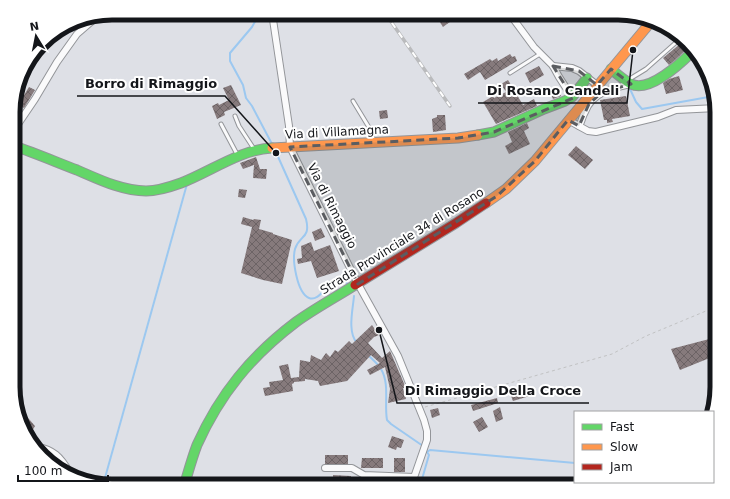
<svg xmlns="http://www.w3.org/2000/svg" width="730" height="499" font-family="'DejaVu Sans',sans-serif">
	<defs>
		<pattern id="building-cross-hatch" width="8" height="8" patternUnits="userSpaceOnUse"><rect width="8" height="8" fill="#867a7c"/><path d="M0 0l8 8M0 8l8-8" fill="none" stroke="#6c6365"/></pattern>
	</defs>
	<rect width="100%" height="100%" fill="#dee0e6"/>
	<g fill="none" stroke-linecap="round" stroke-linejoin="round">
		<g stroke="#9cc8f0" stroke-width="2">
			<path d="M249 13 255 14 257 18 252 27 230 53V61L243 85 246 98 252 106 272 144"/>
			<path d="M630 89 636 102 642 109 714 96"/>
			<path d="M275 150 306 219C311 239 299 235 295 249 292 260 297 293 309 298 321 303 329 276 345 280L348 285"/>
			<path d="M354 296C353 309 347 332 357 343"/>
			<path d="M368 355C372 359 378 364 381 369 390 384 384 404 387 420L391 424 423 446"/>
			<path d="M427 452 430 450 575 463"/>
			<path d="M103 485 187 184"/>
			<path d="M420 486 429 455 425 449"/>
		</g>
	</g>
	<g fill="url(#building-cross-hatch)">
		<path d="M440 13H462L443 27 436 16Z"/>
		<path d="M680 44 683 48 688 44 690 46 674 61 669 65 663 58Z"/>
		<path d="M510 54 512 57 515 56 517 61 485 80 480 72 468 80 464 74 490 59 492 61 497 58 498 61Z"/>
		<path d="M539 66 544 75 530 83 525 73Z"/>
		<path d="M679 76 683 90 666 94 663 83 669 79Z"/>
		<path d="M508 80 523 105 534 99 537 106 496 124 483 102 493 96 494 98 506 92 501 84Z"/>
		<path d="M231 85 241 105 224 112 225 115 217 119 212 106 218 103 219 105 229 100 223 88Z"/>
		<path d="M29 87 35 90 24 108 18 105Z"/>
		<path d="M557 87 561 96 553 99 549 91Z"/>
		<path d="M626 96 630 116 612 119 613 122 607 123V120H604L600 100Z"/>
		<path d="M387 110 388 118 380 119 379 111Z"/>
		<path d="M437 115H445L446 130 433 132 432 119 437 117Z"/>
		<path d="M527 123 529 128 524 131 530 144 509 154 505 146 512 142 508 132Z"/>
		<path d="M576 146 593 160 585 169 568 155Z"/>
		<path d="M256 157 260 169H267L266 179 253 178 254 165 243 169 240 163Z"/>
		<path d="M239 189 247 190 245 198 238 197Z"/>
		<path d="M243 217 253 220 254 219 261 220 259 229 273 233V234L292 240 282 284 263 280 241 273 252 227 241 224Z"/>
		<path d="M321 228 325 237 315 241 312 232Z"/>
		<path d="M311 242 314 251 330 245 339 271 317 278 311 261 298 264 297 259 302 258 301 246Z"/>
		<path d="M372 325 379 335 374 337 368 343 382 358 390 351 406 388H403L406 399 388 403 390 389 385 367 370 375 367 370 380 363 371 355 347 381 320 386 318 381 305 379V381L294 382V383L292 384 293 391 265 396 263 388 270 387 269 382 283 380 279 366 288 364 291 378 299 377 300 360 310 362 311 355 321 360 326 353 330 357 335 350 338 352 349 341 352 344Z"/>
		<path d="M717 337V355L680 370 671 349Z"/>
		<path d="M531 389 533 395 513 401 511 396 524 393 523 391Z"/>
		<path d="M497 398 498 403 473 411 471 405Z"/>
		<path d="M500 407 503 419 496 422 493 411Z"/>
		<path d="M438 408 440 415 432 418 430 410Z"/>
		<path d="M22 411 35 426 28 438 19 415Z"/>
		<path d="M482 417 488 427 479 432 473 422Z"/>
		<path d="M392 436 404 440 401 448 397 447 396 450 388 447Z"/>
		<rect x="325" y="455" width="23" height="9"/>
		<path d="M362 458H383V468H361Z"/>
		<rect x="394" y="458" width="11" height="14"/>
		<path d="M333 475 351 476V486H324V479L333 480Z"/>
	</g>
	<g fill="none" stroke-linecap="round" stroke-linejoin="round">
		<defs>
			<g id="lane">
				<path d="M510 73 540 54"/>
				<path d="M628 80 646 69 681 38"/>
				<path d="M353 101 370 129 374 142"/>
				<path d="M235 116 239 126 254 149"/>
				<path d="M221 124 238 156"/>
			</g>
			<g id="street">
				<path d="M272 13 289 126 290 147 358 284 398 356 424 420 427 431V440L411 486"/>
				<path d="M509 13 534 47 553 66 559 77 572 97"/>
				<path d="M553 66 572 68 579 71 597 85"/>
				<path d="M568 120 588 131 596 132 658 117 676 110 717 108"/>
				<path d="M579 126C582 121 582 117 585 112 592 92 613 88 631 84"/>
				<path d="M14 130 35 99 57 62 77 34 99 15"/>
				<path d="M35 446C54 450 60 456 70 473"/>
				<path d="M325 468H352L364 475 414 477"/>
			</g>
			<g id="fast">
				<path d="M611 69C617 74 624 80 631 84 649 93 681 63 693 51"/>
				<path d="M478 135 494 132 544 109 565 101 572 97 587 78"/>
				<path d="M14 146C35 153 56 162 77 170 98 179 122 191 146 191 158 191 170 187 181 183 210 172 241 149 272 148"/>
				<path d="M184 486C188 473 192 458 197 445 220 394 251 356 296 322 314 309 336 297 355 285"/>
			</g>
			<g id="slow">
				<path d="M272 148 458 138 478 135"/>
				<path d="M486 203 506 189 535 161 650 23"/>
			</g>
			<path id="jam" d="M355 285 456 223 486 203"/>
		</defs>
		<use href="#lane" stroke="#939599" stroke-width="5"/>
		<use href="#street" stroke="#939599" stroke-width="8"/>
		<use href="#fast" stroke="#939599" stroke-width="11"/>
		<use href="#slow" stroke="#939599" stroke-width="11"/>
		<use href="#jam" stroke="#939599" stroke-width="11"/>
		<path stroke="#c1c2c3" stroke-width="1" stroke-dasharray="3 3" stroke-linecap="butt" d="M425 407 612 354 646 336 706 311 717 312"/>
		<use href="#lane" stroke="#fafafb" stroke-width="3"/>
		<use href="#street" stroke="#fafafb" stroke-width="6"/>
		<use href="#fast" stroke="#63d668" stroke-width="9"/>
		<use href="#slow" stroke="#ff974d" stroke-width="9"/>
		<use href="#jam" stroke="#b3261e" stroke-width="9"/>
		<defs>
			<path id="rail" d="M385 13 450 106"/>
		</defs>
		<use href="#rail" stroke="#babbbd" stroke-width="3.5"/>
		<use href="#rail" stroke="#fff" stroke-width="2" stroke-dasharray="6" stroke-linecap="butt"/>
	</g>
	<path fill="#5b5d61" fill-opacity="0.2" stroke="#5b5d61" stroke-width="3" stroke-dasharray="8 5" stroke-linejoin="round" d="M553 66 579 71 597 85 611 69 631 84 601 93 589 104 579 126 568 120 535 161 497 196 358 284 290 147 458 138 494 132 573 98Z"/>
	<g text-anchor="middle" stroke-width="4" stroke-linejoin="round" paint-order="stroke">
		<g font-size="12" fill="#14161a" stroke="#fff">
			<text transform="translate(337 132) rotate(-3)" y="4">Via di Villamagna</text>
			<text transform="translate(332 206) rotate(63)" y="4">Via di Rimaggio</text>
			<text transform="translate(402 241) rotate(-32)" y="4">Strada Provinciale 34 di Rosano</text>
		</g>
	</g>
	<path d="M0 0H730V499H0ZM112 20H618A92 92 0 0 1 710 112V387A92 92 0 0 1 618 479H112A92 92 0 0 1 20 387V112A92 92 0 0 1 112 20Z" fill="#fff" fill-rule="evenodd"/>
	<path fill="none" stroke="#14161a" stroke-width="5" d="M112 20H618A92 92 0 0 1 710 112V387A92 92 0 0 1 618 479H112A92 92 0 0 1 20 387V112A92 92 0 0 1 112 20Z"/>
	<path fill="none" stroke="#14161a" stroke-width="1.5" d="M276 153L225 96H77M633 50L627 103H478M379 330L397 403H589"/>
	<g fill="#14161a" stroke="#fff" stroke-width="1.5">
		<circle cx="276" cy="153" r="4"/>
		<circle cx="633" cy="50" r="4"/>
		<circle cx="379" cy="330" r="4"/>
	</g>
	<g font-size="13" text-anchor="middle" font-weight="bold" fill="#14161a" stroke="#fff" stroke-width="4" stroke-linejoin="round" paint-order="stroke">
		<text x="151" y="88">Borro di Rimaggio</text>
		<text x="553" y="95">Di Rosano Candeli</text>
		<text x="493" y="395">Di Rimaggio Della Croce</text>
	</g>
	<rect x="574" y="411" width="140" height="72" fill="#ffffff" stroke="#a1a2a3"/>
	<rect x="582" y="424" width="20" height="6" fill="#63d668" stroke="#a1a2a3"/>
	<text x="610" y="431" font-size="12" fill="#14161a">Fast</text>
	<rect x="582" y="444" width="20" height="6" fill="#ff974d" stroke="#a1a2a3"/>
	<text x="610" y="451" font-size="12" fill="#14161a">Slow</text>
	<rect x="582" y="464" width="20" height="6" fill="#b3261e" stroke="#a1a2a3"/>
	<text x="610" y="471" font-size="12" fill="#14161a">Jam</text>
	<g transform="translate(36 36) rotate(350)" stroke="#ffffff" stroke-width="3" paint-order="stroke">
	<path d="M0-3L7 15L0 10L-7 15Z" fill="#14161a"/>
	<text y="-6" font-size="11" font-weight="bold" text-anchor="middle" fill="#14161a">N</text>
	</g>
	<path d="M18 475v6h90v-6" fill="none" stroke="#14161a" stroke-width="2"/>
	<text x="24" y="475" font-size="12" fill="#14161a" stroke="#ffffff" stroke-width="3" paint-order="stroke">100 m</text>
</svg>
